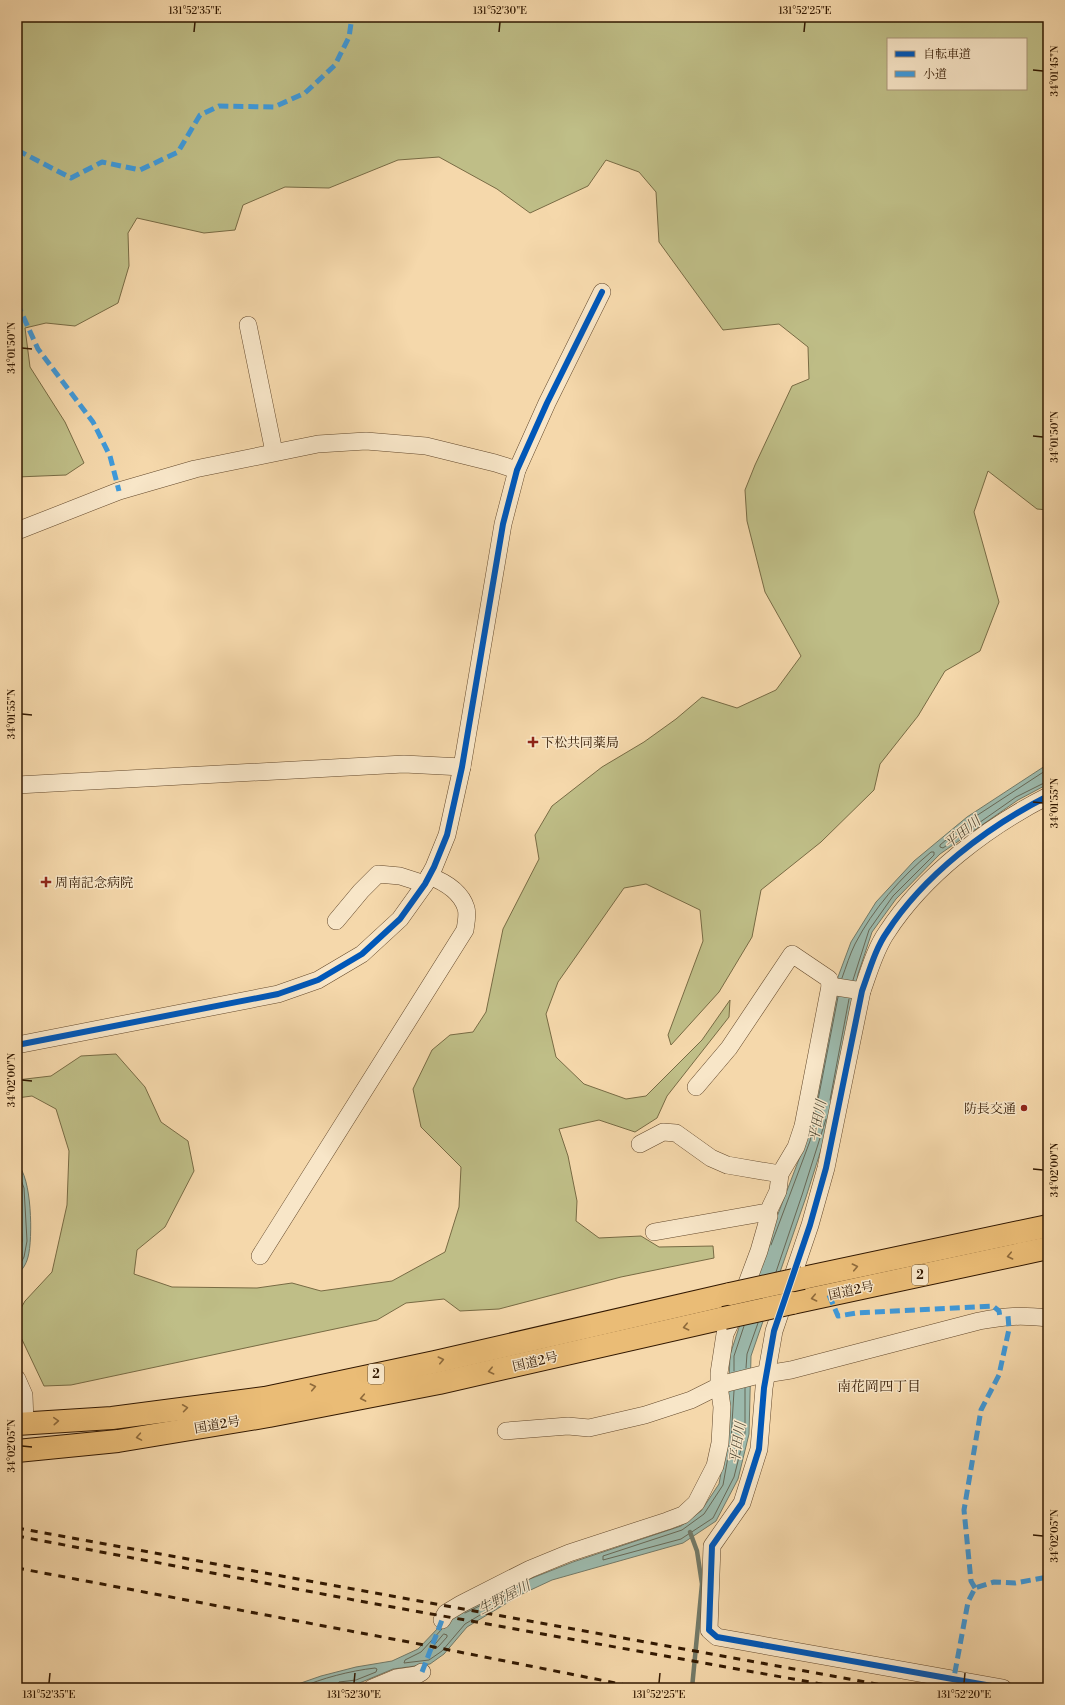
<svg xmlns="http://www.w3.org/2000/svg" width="1065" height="1705" font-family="'Libre Bodoni','Noto Serif JP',serif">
	<rect width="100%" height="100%" fill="#f5d8ab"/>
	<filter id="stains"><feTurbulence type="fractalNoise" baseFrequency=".005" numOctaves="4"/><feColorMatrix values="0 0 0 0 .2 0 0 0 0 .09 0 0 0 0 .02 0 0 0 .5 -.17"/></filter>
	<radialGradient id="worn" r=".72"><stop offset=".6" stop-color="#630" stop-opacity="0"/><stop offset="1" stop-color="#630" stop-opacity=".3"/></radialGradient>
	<path fill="#bfbe87" stroke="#786b44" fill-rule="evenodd" d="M17 17H1048V510L1037 509 988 471 974 512 999 602 980 651 945 671 918 716 880 764 874 790 821 842 761 890 752 937 719 992 671 1045 668 1035 703 941 700 910 646 884 624 888 558 982 546 1014 556 1057 584 1084 626 1099 646 1096 702 1040 730 1000 729 1017 667 1096 657 1118 635 1132 599 1120 559 1129 568 1156 577 1201 576 1221 599 1238 641 1236 659 1247 713 1246 714 1258 621 1277 499 1309 460 1311 444 1299 406 1303 377 1320 71 1385 44 1386 17 1329V1315L25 1301 52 1272 67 1205 69 1151 56 1109 32 1096 17 1098V1080L51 1076 81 1056 116 1054 145 1087 161 1122 188 1141 194 1171 165 1227 137 1250 134 1274 172 1287 257 1288 292 1283 321 1291 392 1281 445 1252 459 1207 461 1167 421 1127 413 1089 432 1050 450 1035 473 1032 486 1012 503 929 539 859 535 835 552 806 602 767 644 742 676 719 702 697 737 708 776 690 801 656 765 592 747 521 745 490 755 465 792 386 809 379 808 347 779 324 723 330 659 242 656 192 639 172 606 160 588 186 530 213 497 189 439 157 398 160 329 188 285 187 243 205 235 230 204 233 137 218 128 233 129 266 118 303 75 326 46 323 25 328 30 367 65 422 84 463 66 475 17 477ZM888 39H1026V89H888Z"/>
	<g fill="#9cb9ac" stroke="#727967">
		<path d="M1048 764V784L1018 800 940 854 896 899 872 932 858 974 831 1118 806 1197 751 1356 749 1434 738 1479 716 1521 683 1543 552 1580 522 1594 467 1627 444 1654 430 1664 393 1669 357 1684 327 1688H293L298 1684 321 1676 356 1667 392 1661 418 1649 439 1627 459 1611 507 1588 573 1562 681 1526 701 1511 719 1484 727 1440 730 1355 765 1248 806 1141 838 977 851 942 876 902 914 861 967 817Z"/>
		<path d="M17 1164C32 1176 33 1239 28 1257 26 1265 22 1270 17 1275Z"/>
	</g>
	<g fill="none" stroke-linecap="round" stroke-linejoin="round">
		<g stroke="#676856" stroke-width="1">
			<path d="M1048 769 970 820 940 845V847L943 848 1016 797 1048 781"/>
			<path d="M842 978C846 967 850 954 855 944 873 909 901 877 931 852H934V855L893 896 869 930 853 980"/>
			<path d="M830 1100 849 999"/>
			<path d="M17 1169 24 1188 27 1241 24 1257 17 1270"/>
			<path d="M17 1184 19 1189 22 1241 17 1261"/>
			<path d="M771 1245 810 1141 838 997"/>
			<path d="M776 1272 802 1195 826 1119"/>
			<path d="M746 1368 747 1354 758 1323"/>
			<path d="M734 1371V1356L744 1326"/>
			<path d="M734 1391 731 1440 723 1485 704 1514 682 1530 603 1556V1560L681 1539 713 1518 734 1477 745 1433V1388"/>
			<path d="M442 1629 421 1652 405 1660 404 1663 429 1660 442 1651 465 1624 520 1591 521 1588 519 1587 465 1613"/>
			<path d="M444 1634 447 1635V1637L438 1647 433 1649V1647Z"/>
			<path d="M299 1688C323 1678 349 1671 375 1668L377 1669 376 1672 356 1680 339 1682 336 1688"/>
		</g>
		<path stroke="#727967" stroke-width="4.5" d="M690 1532 697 1551 702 1584 692 1688"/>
		<defs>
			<g id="minor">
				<path d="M248 325 274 452"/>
				<path d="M17 531 119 491 195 469 318 444 366 441 426 446 495 463 517 470"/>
				<path d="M17 785 404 764 462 767"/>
				<path d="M336 921 361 891 378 874 400 876 425 884"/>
				<path d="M830 986 862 991"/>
				<path d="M17 1045 278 994 318 980 362 954 400 919 425 884 434 867 447 835 462 767 503 524 517 470 547 403 602 292"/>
				<path d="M640 1144 663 1132 676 1133 711 1158 727 1165 780 1174"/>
				<path d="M654 1232 768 1212 778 1191 780 1174 796 1147 803 1126 830 986 829 979 792 954 729 1048 696 1087"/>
				<path d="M260 1256 465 930C466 924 468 914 466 908 461 892 445 882 429 876"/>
				<path d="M17 1379 24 1395 25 1423"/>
				<path d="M506 1431 568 1426 589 1428 645 1415 691 1400 723 1384 759 1375 791 1370 979 1321C1006 1316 1020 1315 1048 1318"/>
				<path d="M442 1620 446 1613 461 1604 530 1569 569 1553 667 1521 683 1515 696 1503 715 1466 720 1443 722 1407 719 1386V1373L725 1334 738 1307 759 1251 769 1216 768 1212"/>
				<path d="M372 1688 396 1678 417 1675 422 1672"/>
				<path d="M1003 1688 717 1637 709 1630 712 1546 742 1503 759 1449 764 1388 774 1331 810 1225 826 1168 862 991C869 972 875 949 887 932 924 875 987 827 1048 796"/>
			</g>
			<g id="highway">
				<path d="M803 1278 1048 1226"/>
				<path d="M792 1303 1048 1248"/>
				<path d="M17 1424 112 1418 265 1398 435 1362 730 1294"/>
				<path d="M17 1451 118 1441 269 1416 439 1383 724 1318"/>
			</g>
		</defs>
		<use href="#minor" stroke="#63482b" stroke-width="18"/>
		<use href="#highway" stroke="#321800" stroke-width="24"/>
		<use href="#minor" stroke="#f8e6c8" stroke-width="17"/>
		<use href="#highway" stroke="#eabc76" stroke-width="22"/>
		<g stroke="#321800" stroke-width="3" stroke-dasharray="7 7" stroke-linecap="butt">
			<path d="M17 1528 899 1688"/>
			<path d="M17 1536 365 1602 843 1688"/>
			<path d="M17 1568 414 1643 641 1688"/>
		</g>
		<defs>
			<g id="highway-bridge">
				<path d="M730 1294 803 1278"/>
				<path d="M724 1318 792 1303"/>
			</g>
		</defs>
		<use href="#highway-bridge" stroke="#321800" stroke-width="24" stroke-linecap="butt"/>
		<use href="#highway-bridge" stroke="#eabc76" stroke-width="22"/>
		<g stroke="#3e9adc" stroke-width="5" stroke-dasharray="10 5" stroke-linecap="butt">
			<path d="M17 150 71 178 102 162 140 170 178 152 200 115 219 106 274 107 305 93 335 65 349 37 352 17"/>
			<path d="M17 303 38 349 93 422 110 456 119 491"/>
			<path d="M829 1295 838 1316 857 1313 993 1306 999 1311 1000 1317"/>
			<path d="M975 1588 971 1581 964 1510 981 1410 999 1375 1009 1329 1008 1316"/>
			<path d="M422 1672 442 1620"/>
			<path d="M952 1688 968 1602 975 1588 994 1582 1015 1583 1048 1577"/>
		</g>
		<defs>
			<g id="cycleway">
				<path d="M17 1045 278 994 318 980 362 954 400 919 425 884 434 867 447 835 462 767 503 524 517 470 547 403 602 292"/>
				<path d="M1003 1688 717 1637 709 1630 712 1546 742 1503 759 1449 764 1388 774 1331 810 1225 826 1168 862 991C869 972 875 949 887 932 924 875 987 827 1048 796"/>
			</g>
		</defs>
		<use href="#cycleway" stroke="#f8e6c8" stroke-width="8"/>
		<use href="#cycleway" stroke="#0057b8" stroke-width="6"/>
	</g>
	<defs><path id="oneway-chevron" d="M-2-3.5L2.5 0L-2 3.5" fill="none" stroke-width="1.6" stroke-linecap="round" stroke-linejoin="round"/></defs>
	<g stroke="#8e6a3b">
		<use href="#oneway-chevron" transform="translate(1010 1256) rotate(168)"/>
		<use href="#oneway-chevron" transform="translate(855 1267) rotate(-12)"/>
		<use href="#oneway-chevron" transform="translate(814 1298) rotate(168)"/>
		<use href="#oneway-chevron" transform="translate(686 1327) rotate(167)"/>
		<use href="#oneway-chevron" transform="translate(441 1360) rotate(-13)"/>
		<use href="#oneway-chevron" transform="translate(491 1371) rotate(167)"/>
		<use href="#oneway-chevron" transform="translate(313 1387) rotate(-12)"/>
		<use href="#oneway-chevron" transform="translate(363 1398) rotate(169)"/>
		<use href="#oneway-chevron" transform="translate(185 1408) rotate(-8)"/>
		<use href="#oneway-chevron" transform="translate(56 1421) rotate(-4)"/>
		<use href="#oneway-chevron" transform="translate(139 1437) rotate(170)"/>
	</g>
	<path fill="none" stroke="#321800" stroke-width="1.5" d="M194 32 195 22M499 32 500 22M804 32 805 22M1033 70 1043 71M22 348 32 349M1033 436 1043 437M22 714 32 715M1033 802 1043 803M22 1080 32 1081M1033 1169 1043 1170M22 1446 32 1447M1033 1535 1043 1536M49 1683 50 1673M354 1683 355 1673M659 1683 660 1673M964 1683 965 1673"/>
	<g fill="#8f2418" stroke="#f8e6c8" stroke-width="1.5">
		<path d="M531 736h4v4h4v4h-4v4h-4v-4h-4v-4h4z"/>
		<path d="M44 876h4v4h4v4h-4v4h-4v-4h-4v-4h4z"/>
		<circle cx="1024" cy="1108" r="4"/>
	</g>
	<g text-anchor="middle" stroke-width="3" stroke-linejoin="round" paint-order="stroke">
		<g fill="#f8e6c8" stroke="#6d563c" stroke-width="1">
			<rect x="912" y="1265" width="16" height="20" rx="3"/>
			<rect x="368" y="1364" width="16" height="20" rx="3"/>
		</g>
		<g font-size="12" font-weight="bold" fill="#321800">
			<text x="920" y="1279">2</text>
			<text x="376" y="1378">2</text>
		</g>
		<g font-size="13" fill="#321800" stroke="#f8e6c8" text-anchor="start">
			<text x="541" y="747">下松共同薬局</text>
			<text x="55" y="887">周南記念病院</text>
			<text x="1016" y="1113" text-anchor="end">防長交通</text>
		</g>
		<g font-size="13" fill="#321800" stroke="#f8e6c8">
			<text transform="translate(851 1290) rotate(-12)" y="5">国道2号</text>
			<text transform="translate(535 1361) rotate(-13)" y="5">国道2号</text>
			<text transform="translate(217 1424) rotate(-10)" y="5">国道2号</text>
		</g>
		<g font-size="14" font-style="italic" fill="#57503c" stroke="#f8e6c8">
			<text transform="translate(962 832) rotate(-39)" y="5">平田川</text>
			<text transform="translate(817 1121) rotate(-79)" y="5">平田川</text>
			<text transform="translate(737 1443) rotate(-81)" y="5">平田川</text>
			<text transform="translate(504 1597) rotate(-27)" y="5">生野屋川</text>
		</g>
		<g font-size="14" fill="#321800" stroke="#f8e6c8">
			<text x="879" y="1391">南花岡四丁目</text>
		</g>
	</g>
	<rect width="1065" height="1705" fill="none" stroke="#f5d8ab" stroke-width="44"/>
	<rect x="887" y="38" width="140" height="52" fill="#f8e6c8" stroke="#a99478"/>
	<rect x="895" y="51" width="20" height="6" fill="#0057b8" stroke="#a99478"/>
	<text x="923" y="58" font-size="12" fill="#321800">自転車道</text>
	<rect x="895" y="71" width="20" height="6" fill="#3e9adc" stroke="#a99478"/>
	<text x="923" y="78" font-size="12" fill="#321800">小道</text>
	<rect x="22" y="22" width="1021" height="1661" fill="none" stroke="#321800" stroke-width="1.5"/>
	<g font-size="10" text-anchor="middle" fill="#321800">
		<text x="195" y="14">131°52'35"E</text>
		<text x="500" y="14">131°52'30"E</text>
		<text x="805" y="14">131°52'25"E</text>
		<text transform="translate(1054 71) rotate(-90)" y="4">34°01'45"N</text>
		<text transform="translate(11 348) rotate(-90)" y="4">34°01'50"N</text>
		<text transform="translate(1054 437) rotate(-90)" y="4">34°01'50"N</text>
		<text transform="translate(11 714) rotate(-90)" y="4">34°01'55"N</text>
		<text transform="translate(1054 803) rotate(-90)" y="4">34°01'55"N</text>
		<text transform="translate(11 1080) rotate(-90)" y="4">34°02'00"N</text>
		<text transform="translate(1054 1170) rotate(-90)" y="4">34°02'00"N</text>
		<text transform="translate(11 1446) rotate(-90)" y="4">34°02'05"N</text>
		<text transform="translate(1054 1536) rotate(-90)" y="4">34°02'05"N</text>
		<text x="49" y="1698">131°52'35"E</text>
		<text x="354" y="1698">131°52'30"E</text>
		<text x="659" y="1698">131°52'25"E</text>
		<text x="964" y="1698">131°52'20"E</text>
	</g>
	<rect width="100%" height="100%" filter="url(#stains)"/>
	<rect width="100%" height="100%" fill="url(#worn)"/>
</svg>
